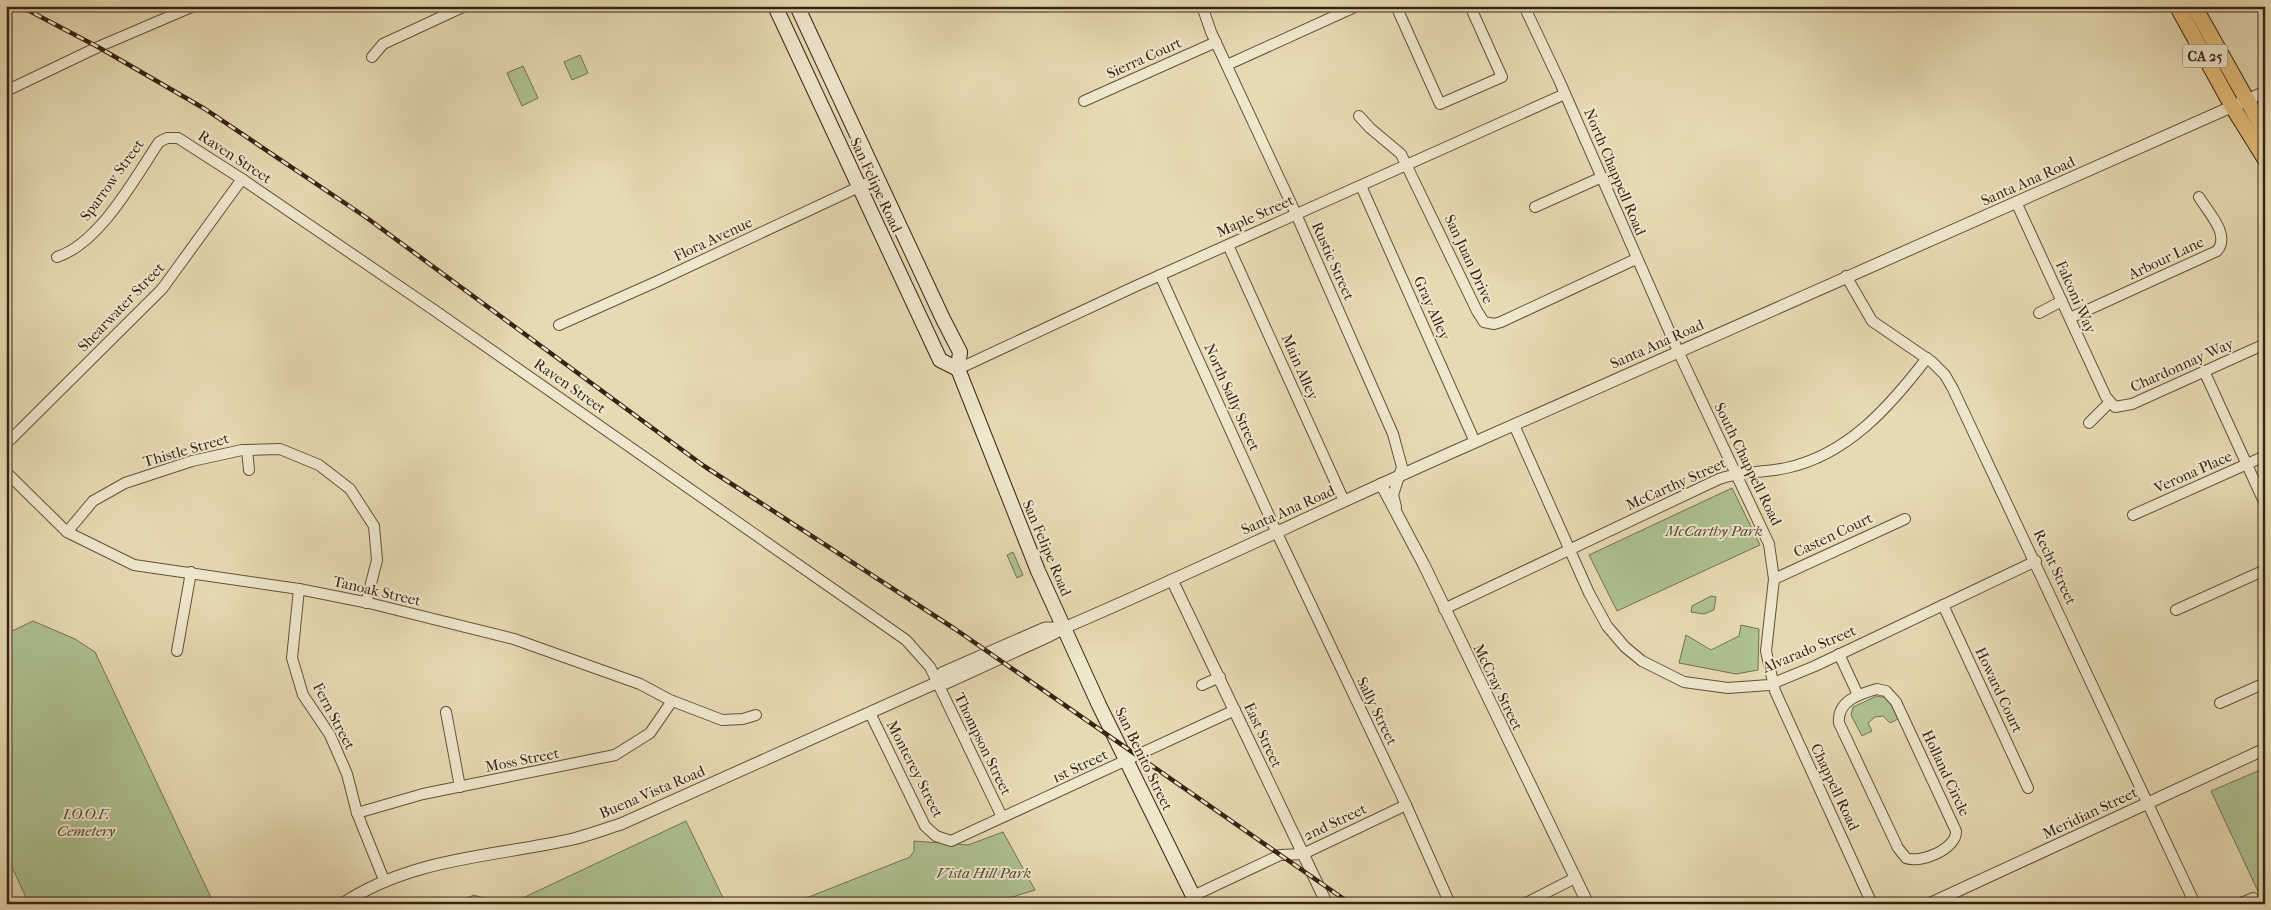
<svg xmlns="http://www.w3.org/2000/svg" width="2271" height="910" font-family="'IM FELL French Canon',serif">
	<rect width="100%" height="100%" fill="#e6dab2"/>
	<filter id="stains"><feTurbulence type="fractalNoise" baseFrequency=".004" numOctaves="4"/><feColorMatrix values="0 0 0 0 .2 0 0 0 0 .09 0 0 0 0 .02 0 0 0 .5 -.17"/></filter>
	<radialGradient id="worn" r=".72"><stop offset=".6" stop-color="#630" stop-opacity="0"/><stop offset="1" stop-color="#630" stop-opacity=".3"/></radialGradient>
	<g fill="#aec191" stroke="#727252">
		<path d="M580 55 588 73 572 80 564 62Z"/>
		<path d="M523 66 538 98 522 106 507 73Z"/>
		<path d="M1732 488 1760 545 1617 611 1589 555Z"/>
		<path d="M1013 552 1023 575 1017 578 1007 555Z"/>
		<path d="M1711 596 1716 597 1714 610 1704 614 1691 612 1692 606Z"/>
		<path d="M33 621 75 639 95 652 214 904H29L6 854V634Z"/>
		<path d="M1741 625 1759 629 1758 670 1736 674 1679 663 1686 635 1711 650 1739 636Z"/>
		<path d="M1877 696 1888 698 1898 719 1890 723 1883 716 1875 717 1868 723 1872 731 1862 736 1851 715 1853 707Z"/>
		<path d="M2265 768V904H2264L2211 791Z"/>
		<path d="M686 821 726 904H510Z"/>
		<path d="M1003 832 1035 890 990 904H791L910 857 914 851V841L968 845Z"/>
		<path d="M474 895 502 904H453Z"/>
	</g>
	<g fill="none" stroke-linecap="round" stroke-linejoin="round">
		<defs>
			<g id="minor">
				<path d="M1202 6 1211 32 1296 214 1393 434 1402 467 1393 495 1396 507"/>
				<path d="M1396 6 1440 104 1502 77 1470 6"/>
				<path d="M1524 6 1559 80 1678 351 1769 544 1774 579 1766 651 1775 691 1872 904"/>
				<path d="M372 57 383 44 465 6"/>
				<path d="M1227 65 1357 6"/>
				<path d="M6 91 98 47 194 6"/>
				<path d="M1084 101 1216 42"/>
				<path d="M1359 116 1370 128 1401 154 1477 311 1484 322 1494 324 1501 322 1636 259"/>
				<path d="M1361 186 1475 442"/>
				<path d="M2016 202 2106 397 2115 407 2132 404 2265 344"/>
				<path d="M1535 207 1602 177"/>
				<path d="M1228 245 1344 501"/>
				<path d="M57 257C100 243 135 178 159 142L167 138H178L242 179 434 310 906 640 930 667 1002 817"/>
				<path d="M1160 275 1276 531 1406 805 1450 904"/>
				<path d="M1846 276 1872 321 1932 362 1945 375 1953 389 2195 904"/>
				<path d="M2039 313 2062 301"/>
				<path d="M2070 318 2217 251C2231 235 2208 212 2199 197"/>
				<path d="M559 325 658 281 878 178"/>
				<path d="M958 369 1136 286 1565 94"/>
				<path d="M2204 371 2265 504"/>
				<path d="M2089 423 2109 403"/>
				<path d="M1514 425 1589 593 1607 626 1625 647 1642 661 1684 682 1728 688 1769 685 1815 666 2036 561"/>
				<path d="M6 444 162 289 242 179"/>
				<path d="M247 450 249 470"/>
				<path d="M6 472 67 532 134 565 299 589 369 603 514 639 640 684 670 700 722 720 743 719 756 715"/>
				<path d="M2133 515 2265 456"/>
				<path d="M67 532 93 501 125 483 192 461 242 450 280 449 319 465 350 489 374 526 377 560 366 603"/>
				<path d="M1774 579 1905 519"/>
				<path d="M299 589 292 658 303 695 330 735 347 774 357 813 384 880"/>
				<path d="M1943 605 2028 788"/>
				<path d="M1444 609 1719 479C1741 471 1763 473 1786 468 1848 455 1891 405 1927 358"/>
				<path d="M2176 610 2265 570"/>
				<path d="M177 651 191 572"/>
				<path d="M1839 654 1858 695"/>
				<path d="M1202 685 1220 677"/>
				<path d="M1877 689 1886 691 1896 702 1956 831C1957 849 1920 864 1906 858L1898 848 1839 723C1837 701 1859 694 1877 689Z"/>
				<path d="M2220 703 2265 683"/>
				<path d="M446 712 460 787"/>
				<path d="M870 713 925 826 936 836 951 841 1235 710"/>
				<path d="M357 813 423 794 615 755 650 733 672 701"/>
				<path d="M1193 896 1280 855 1303 854 1406 805"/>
				<path d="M1524 904 1575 878"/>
				<path d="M2239 904 2253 898"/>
			</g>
			<g id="tertiary">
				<path d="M1381 484 1424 565 1588 904"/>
				<path d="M1172 580 1327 904"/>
				<path d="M1064 628C1202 569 1336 503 1473 443 1737 325 2001 208 2265 92"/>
				<path d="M342 904C413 857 493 857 573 839 589 835 605 829 621 824L936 683H946L1049 636 1064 628H1045L942 673 936 683"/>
				<path d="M1929 904 2265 749"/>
			</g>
			<g id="secondary">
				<path d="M775 6 940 360 958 369"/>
				<path d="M797 6 943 319 960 352 958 369 1038 571 1099 705 1197 904"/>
			</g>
			<g id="primary">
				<path d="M2177 6 2232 106 2265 159"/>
				<path d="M2194 6 2265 132"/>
			</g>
		</defs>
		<use href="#minor" stroke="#62513c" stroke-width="12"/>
		<use href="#tertiary" stroke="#62513c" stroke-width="13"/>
		<use href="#secondary" stroke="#362314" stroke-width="16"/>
		<use href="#primary" stroke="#362314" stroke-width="17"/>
		<use href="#minor" stroke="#efe7cd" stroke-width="10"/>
		<use href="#tertiary" stroke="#efe7cd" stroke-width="11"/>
		<use href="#secondary" stroke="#efe7cd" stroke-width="14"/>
		<use href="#primary" stroke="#e3bd79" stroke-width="15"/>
		<defs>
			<path id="rail" d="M20 6 98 47 205 109 367 218 704 466 955 629 1351 904"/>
		</defs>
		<use href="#rail" stroke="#362314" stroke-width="4.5"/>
		<use href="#rail" stroke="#efe7cd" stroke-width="2.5" stroke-dasharray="8" stroke-linecap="butt"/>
	</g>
	<g text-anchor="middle" stroke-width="4" stroke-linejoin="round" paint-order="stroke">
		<rect fill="#efe7cd" stroke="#6e5e4c" stroke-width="1" x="2182.5" y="44.5" width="45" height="23" rx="4"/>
		<g font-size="14" font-weight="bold" fill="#362314">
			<text x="2205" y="61">CA 25</text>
		</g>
		<g font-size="15" fill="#362314" stroke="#efe7cd">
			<text transform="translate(1144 58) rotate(-24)" y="5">Sierra Court</text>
			<text transform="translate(235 157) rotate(33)" y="5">Raven Street</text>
			<text transform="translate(1615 172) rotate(67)" y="5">North Chappell Road</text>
			<text transform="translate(112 180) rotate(-54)" y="5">Sparrow Street</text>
			<text transform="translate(2028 181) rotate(-24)" y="5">Santa Ana Road</text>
			<text transform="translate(876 185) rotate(65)" y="5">San Felipe Road</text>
			<text transform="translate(1255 216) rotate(-24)" y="5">Maple Street</text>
			<text transform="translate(713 239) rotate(-25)" y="5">Flora Avenue</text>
			<text transform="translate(2166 258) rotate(-25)" y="5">Arbour Lane</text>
			<text transform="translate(1469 259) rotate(65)" y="5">San Juan Drive</text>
			<text transform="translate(1333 261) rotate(66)" y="5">Rustic Street</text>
			<text transform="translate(2076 297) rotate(66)" y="5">Falconi Way</text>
			<text transform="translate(121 307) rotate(-46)" y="5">Shearwater Street</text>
			<text transform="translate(1432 308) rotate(66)" y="5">Gray Alley</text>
			<text transform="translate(1657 344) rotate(-24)" y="5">Santa Ana Road</text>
			<text transform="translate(2182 365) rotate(-24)" y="5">Chardonnay Way</text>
			<text transform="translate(1300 367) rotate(66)" y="5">Main Alley</text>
			<text transform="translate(570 386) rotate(35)" y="5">Raven Street</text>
			<text transform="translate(1232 397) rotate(66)" y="5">North Sally Street</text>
			<text transform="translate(186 450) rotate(-16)" y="5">Thistle Street</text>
			<text transform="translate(1748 464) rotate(64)" y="5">South Chappell Road</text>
			<text transform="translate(2193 472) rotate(-24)" y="5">Verona Place</text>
			<text transform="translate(1676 484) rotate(-24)" y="5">McCarthy Street</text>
			<text transform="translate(1288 510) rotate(-24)" y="5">Santa Ana Road</text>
			<text transform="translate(1833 535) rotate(-25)" y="5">Casten Court</text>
			<text transform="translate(1047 548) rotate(67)" y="5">San Felipe Road</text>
			<text transform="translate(2055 567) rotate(65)" y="5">Recht Street</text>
			<text transform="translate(377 591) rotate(13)" y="5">Tanoak Street</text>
			<text transform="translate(1809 649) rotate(-23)" y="5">Alvarado Street</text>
			<text transform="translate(1498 687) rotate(64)" y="5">McCray Street</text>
			<text transform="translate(1999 690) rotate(65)" y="5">Howard Court</text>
			<text transform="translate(1377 711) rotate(64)" y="5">Sally Street</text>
			<text transform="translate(334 716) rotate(62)" y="5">Fern Street</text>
			<text transform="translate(1263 735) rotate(65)" y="5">East Street</text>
			<text transform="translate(983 744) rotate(64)" y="5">Thompson Street</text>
			<text transform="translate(1144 759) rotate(64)" y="5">San Benito Street</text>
			<text transform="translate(522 760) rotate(-11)" y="5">Moss Street</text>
			<text transform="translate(1080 766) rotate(-25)" y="5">1st Street</text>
			<text transform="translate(915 769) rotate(63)" y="5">Monterey Street</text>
			<text transform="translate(1946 773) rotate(65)" y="5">Holland Circle</text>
			<text transform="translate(1835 787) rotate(65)" y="5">Chappell Road</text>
			<text transform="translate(652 792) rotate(-23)" y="5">Buena Vista Road</text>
			<text transform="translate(2090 813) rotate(-25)" y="5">Meridian Street</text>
			<text transform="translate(1335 822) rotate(-25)" y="5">2nd Street</text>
		</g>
		<g font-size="15" font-style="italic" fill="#544a33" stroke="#efe7cd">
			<text x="1714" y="536">McCarthy Park</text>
			<text x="86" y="819">I.O.O.F.<tspan x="86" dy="17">Cemetery</tspan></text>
			<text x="984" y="878">Vista Hill Park</text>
		</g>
	</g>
	<rect width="2271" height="910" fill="none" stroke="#e6dab2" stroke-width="25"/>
	<rect x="8" y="8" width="2256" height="895" fill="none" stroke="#362314" stroke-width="2.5"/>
	<rect x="12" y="12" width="2246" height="885" fill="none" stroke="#362314"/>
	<rect width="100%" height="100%" filter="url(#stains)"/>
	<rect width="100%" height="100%" fill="url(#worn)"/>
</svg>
